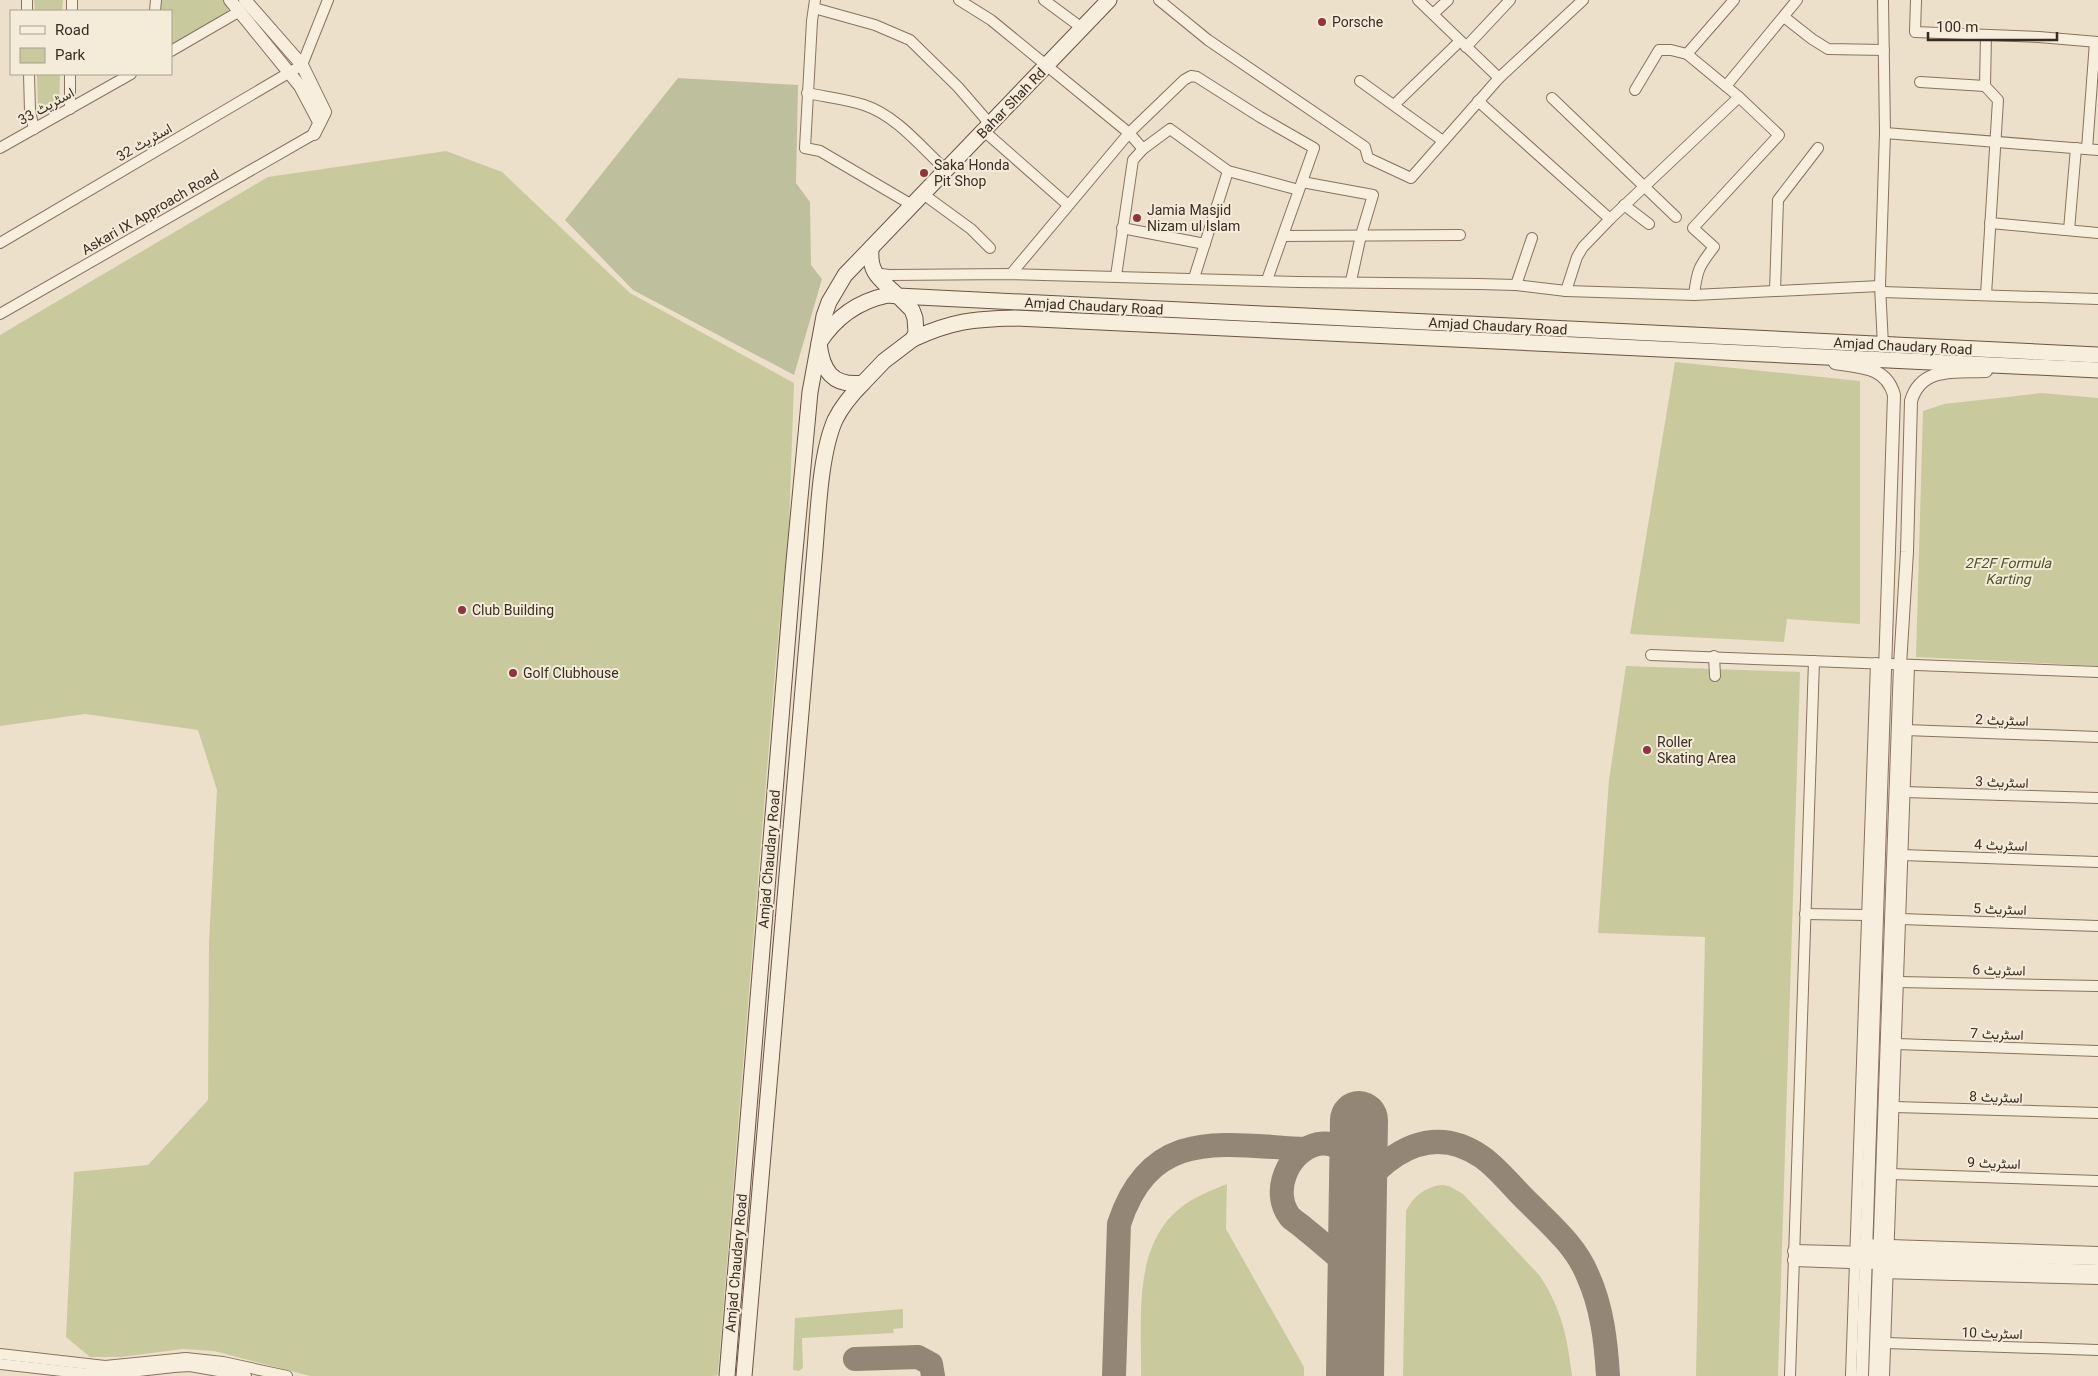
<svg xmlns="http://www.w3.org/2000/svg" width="2098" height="1376" font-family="Georgia,Vazirmatn,serif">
	<rect width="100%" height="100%" fill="#ece0ca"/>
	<g fill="#c8ca9e">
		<path d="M34 0H63L62 11H35Z"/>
		<path d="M159 0H223L228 5V14L171 45V11H158Z"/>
		<path d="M37 74H60L59 104 50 112 38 110Z"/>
		<path d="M446 151 502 172 630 293 794 383 789 526 775 671 718 1374 716 1376H310L214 1351 183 1349 121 1357H90L66 1337 74 1172 148 1165 208 1100 209 942 217 790 198 730 85 714 0 726V335L268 177Z"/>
		<path d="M1675 362 1860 381V624L1787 619 1784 642 1630 634Z"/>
		<path d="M2042 393 2098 398V666L1916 657 1923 411 1944 404Z"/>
		<path d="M1626 666 1800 672 1778 1376H1696L1705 937 1598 933 1609 780Z"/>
		<path d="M1227 1184 1226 1229 1304 1367V1376H1141C1142 1321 1132 1248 1179 1209 1193 1197 1210 1191 1227 1184Z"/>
		<path d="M1442 1185 1449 1186 1463 1194 1540 1276C1562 1310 1567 1337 1572 1376H1403L1406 1211C1413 1196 1425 1187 1442 1185Z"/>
		<path d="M903 1309V1328L893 1329 894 1333 802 1338 803 1368 799 1371 793 1370 795 1318Z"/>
	</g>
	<path fill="#bec09d" d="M678 78 798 85 796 183 810 202 811 265 822 279 794 375 633 290 565 220Z"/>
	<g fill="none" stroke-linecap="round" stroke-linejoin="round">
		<g stroke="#938676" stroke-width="24">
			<path d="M1358 1191C1390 1151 1433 1123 1482 1157 1499 1169 1513 1188 1528 1202 1551 1225 1576 1246 1588 1276 1602 1307 1606 1342 1608 1376"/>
			<path d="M1357 1284 1354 1272 1346 1263C1332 1252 1319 1240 1305 1229 1301 1225 1294 1221 1290 1217 1270 1191 1289 1150 1318 1144 1324 1143 1331 1143 1337 1147 1349 1156 1353 1177 1358 1191"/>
			<path d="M855 1359 918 1357 931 1364 933 1376"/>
			<path d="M1114 1376 1119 1224C1151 1126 1222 1145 1305 1149"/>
		</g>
		<path stroke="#938676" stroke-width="58" d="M1355 1376 1359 1120"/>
		<defs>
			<g id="minor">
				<path d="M27 0V11"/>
				<path d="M815 0 812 21 805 148 820 151 912 205"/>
				<path d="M959 0 991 20 1129 133 1011 274"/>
				<path d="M1044 0 1082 28"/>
				<path d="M1159 0 1208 40 1365 147 1368 158 1411 178 1499 78 1418 0"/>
				<path d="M1734 0 1687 54 1739 97"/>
				<path d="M1883 0 1885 133 1880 286 1883 345"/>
				<path d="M1916 0 1915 32 2039 37 2098 42"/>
				<path d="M814 8 875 25 910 40 958 87 990 124"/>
				<path d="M72 11V0"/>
				<path d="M155 11 156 0"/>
				<path d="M1433 14 1448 0"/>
				<path d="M1784 17 1812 39 1828 49 1884 50"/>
				<path d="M1466 47 1510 0"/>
				<path d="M171 51 240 11"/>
				<path d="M29 74 30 111 34 129"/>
				<path d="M1499 78 1583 0"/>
				<path d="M1360 81 1443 141"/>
				<path d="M1920 82 1985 86"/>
				<path d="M1726 86 1797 0"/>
				<path d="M1635 90 1659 50H1671L1687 54"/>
				<path d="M807 93C826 97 846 99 864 105 897 116 921 147 946 170"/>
				<path d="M1552 98 1676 217"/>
				<path d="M1478 101 1610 219 1583 247 1577 257 1566 291"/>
				<path d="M1394 105 1460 41"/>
				<path d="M70 109V74"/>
				<path d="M984 131 1068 205"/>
				<path d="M1885 133 2098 150"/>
				<path d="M0 148 131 74"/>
				<path d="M2087 149 2095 42"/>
				<path d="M1302 182 1373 195 1361 235 1351 281"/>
				<path d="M923 194 971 229 990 248"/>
				<path d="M1624 205 1649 224"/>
				<path d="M1610 219 1739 97 1779 135 1693 228 1714 247C1699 266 1697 270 1694 295"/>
				<path d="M1990 223 2098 233"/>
				<path d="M1122 228 1205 244"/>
				<path d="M2069 230 2076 148"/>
				<path d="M1283 236 1460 235"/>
				<path d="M0 243 302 65 328 0"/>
				<path d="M874 273 889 275 1011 274 1298 282 1479 284 1516 285 1566 291 1694 295 1880 286"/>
				<path d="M1116 276 1133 160 1143 149"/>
				<path d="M1194 278 1228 171"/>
				<path d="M1267 280 1314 148 1260 117 1197 77 1191 76 1184 80 1129 133 1143 149 1170 129 1228 171 1299 190"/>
				<path d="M1516 285 1532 238"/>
				<path d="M1775 291 1778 200 1818 148"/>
				<path d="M1882 292 2098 299"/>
				<path d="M1986 295 1998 100 1985 86 1986 35"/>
				<path d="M0 314 314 134"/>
				<path d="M1651 655 2098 672"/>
				<path d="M1714 656 1715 676"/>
				<path d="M1905 730 2098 737"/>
				<path d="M1904 792 2098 798"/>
				<path d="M1902 855 2098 862"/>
				<path d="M1805 914 1866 915"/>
				<path d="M1901 919 2098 926"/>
				<path d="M1899 982 2098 986"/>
				<path d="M1896 1044 2098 1051"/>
				<path d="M1894 1107 2098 1113"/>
				<path d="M1890 1174 2098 1181"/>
				<path d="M1859 1244 2098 1252"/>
				<path d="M1882 1273 2098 1279"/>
				<path d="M1886 1343 2098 1350"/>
				<path d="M0 1354 105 1366 186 1358 223 1362 287 1376"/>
				<path d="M0 1364 89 1374H112L174 1367 190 1366 246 1376"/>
				<path d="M1790 1376 1814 661"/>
				<path d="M1851 1376 1876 663"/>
				<path d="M1884 1376 1909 666"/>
			</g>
			<g id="tertiary">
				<path d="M230 0 300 86 319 122"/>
				<path d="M245 0 302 65 325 112 314 134"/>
				<path d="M1835 363C1860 367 1886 366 1894 395L1862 1376"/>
				<path d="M1794 1251 2098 1259"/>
				<path d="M1794 1260 2098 1271"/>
				<path d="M1875 1376 1900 665 1907 552 1911 401C1921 366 1956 372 1986 371"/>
			</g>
			<g id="secondary">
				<path d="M871 249C869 275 881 279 898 296L2098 355"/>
				<path d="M888 295 898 296 912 310 915 318 916 333 913 339 884 361 863 383C832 387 822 370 819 343 835 318 859 301 888 295Z"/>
				<path d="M913 339C952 321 973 319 1015 318L2098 370"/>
				<path d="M727 1376 793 572 810 392 824 316 829 302 845 275 1109 0"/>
				<path d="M744 1376 814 561C818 520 819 457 835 420 842 406 852 394 863 383"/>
			</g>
		</defs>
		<use href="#minor" stroke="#88725f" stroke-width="12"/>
		<use href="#tertiary" stroke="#88725f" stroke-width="14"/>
		<use href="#secondary" stroke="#6a5442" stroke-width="17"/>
		<use href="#minor" stroke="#f7eedd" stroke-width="10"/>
		<use href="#tertiary" stroke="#f7eedd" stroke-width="12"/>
		<use href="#secondary" stroke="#f7eedd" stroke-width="15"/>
	</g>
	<g fill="#94333b" stroke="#f4ebd9" stroke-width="2">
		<circle cx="1322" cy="22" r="5"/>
		<circle cx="924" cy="173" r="5"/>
		<circle cx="1137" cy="218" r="5"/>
		<circle cx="462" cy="610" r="5"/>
		<circle cx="513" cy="673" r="5"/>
		<circle cx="1647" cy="750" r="5"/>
	</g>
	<g text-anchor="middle" stroke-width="4" stroke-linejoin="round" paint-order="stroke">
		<g font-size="14" fill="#3a2c22" stroke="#f4ebd9" text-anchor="start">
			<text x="1332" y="27">Porsche</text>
			<text x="934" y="170">Saka Honda<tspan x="934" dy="16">Pit Shop</tspan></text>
			<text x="1147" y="215">Jamia Masjid<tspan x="1147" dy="16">Nizam ul Islam</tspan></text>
			<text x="472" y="615">Club Building</text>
			<text x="523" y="678">Golf Clubhouse</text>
			<text x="1657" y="747">Roller<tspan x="1657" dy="16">Skating Area</tspan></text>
		</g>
		<g font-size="14" fill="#3a2c22" stroke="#f4ebd9">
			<text transform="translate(1011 103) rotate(-46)" y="5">Bahar Shah Rd</text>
			<text transform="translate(46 106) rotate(-29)" y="5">اسٹریٹ 33</text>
			<text transform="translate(144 142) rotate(-30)" y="5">اسٹریٹ 32</text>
			<text transform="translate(150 212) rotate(-30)" y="5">Askari IX Approach Road</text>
			<text transform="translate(1094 306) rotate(3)" y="5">Amjad Chaudary Road</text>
			<text transform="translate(1498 326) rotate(3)" y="5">Amjad Chaudary Road</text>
			<text transform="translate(1903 346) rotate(3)" y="5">Amjad Chaudary Road</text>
			<text transform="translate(2002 720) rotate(2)" y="5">اسٹریٹ 2</text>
			<text transform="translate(2002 782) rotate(2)" y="5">اسٹریٹ 3</text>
			<text transform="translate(2001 845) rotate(2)" y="5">اسٹریٹ 4</text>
			<text transform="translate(769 859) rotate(-85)" y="5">Amjad Chaudary Road</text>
			<text transform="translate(2000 909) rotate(2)" y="5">اسٹریٹ 5</text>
			<text transform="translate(1999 970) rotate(1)" y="5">اسٹریٹ 6</text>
			<text transform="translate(1997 1034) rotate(2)" y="5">اسٹریٹ 7</text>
			<text transform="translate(1996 1097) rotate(2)" y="5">اسٹریٹ 8</text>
			<text transform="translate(1994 1163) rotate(2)" y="5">اسٹریٹ 9</text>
			<text transform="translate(736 1263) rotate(-85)" y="5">Amjad Chaudary Road</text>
			<text transform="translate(1992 1333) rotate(2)" y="5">اسٹریٹ 10</text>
		</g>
		<g font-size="14" font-style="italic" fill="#4d552a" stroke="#f4ebd9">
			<text x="2008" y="568">2F2F Formula<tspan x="2008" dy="16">Karting</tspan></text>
		</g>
	</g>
	<rect x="10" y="10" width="162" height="65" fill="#f4ebd9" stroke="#aa9f90"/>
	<rect x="20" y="26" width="25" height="8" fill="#f7eedd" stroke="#aa9f90"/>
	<text x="55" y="35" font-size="15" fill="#3a2c22">Road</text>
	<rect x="20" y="48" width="25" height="15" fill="#c8ca9e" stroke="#aa9f90"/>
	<text x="55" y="60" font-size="15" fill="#3a2c22">Park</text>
	<path d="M1928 32v8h129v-8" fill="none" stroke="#3a2c22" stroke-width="2.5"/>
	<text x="1936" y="32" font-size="15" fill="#3a2c22" stroke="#f4ebd9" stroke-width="4" paint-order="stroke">100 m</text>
</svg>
